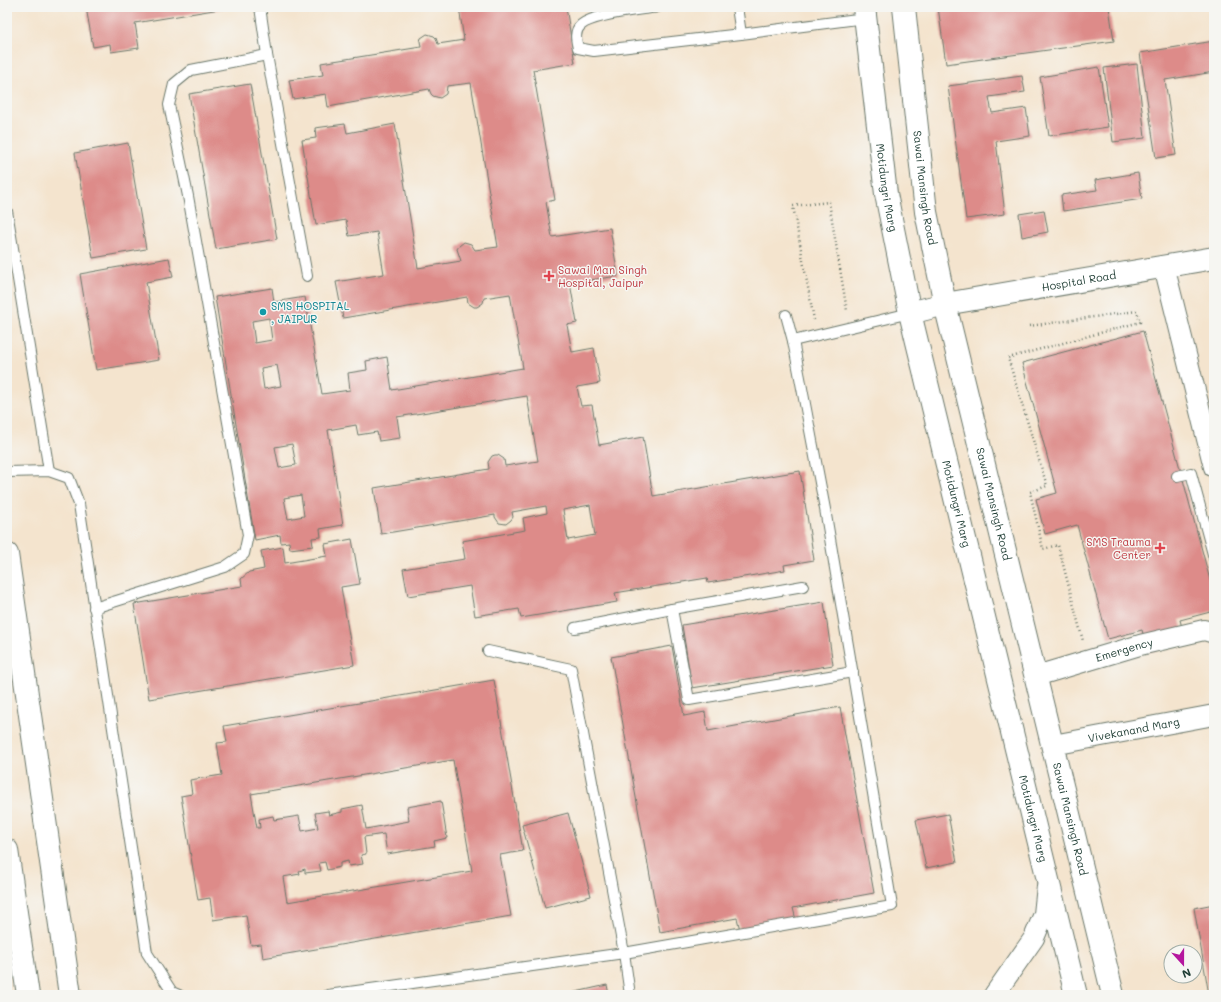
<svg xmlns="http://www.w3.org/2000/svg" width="1221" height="1002" font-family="Mali,sans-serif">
	<rect width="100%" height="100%" fill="#f6f6f2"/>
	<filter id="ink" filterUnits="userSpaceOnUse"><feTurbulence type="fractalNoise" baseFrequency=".025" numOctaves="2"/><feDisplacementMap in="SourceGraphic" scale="8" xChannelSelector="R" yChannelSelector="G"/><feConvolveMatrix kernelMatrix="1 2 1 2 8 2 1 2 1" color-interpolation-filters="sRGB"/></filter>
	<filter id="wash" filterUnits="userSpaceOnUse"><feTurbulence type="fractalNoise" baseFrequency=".012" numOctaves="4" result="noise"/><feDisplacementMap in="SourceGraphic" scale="16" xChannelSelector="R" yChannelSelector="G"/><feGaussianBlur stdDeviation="0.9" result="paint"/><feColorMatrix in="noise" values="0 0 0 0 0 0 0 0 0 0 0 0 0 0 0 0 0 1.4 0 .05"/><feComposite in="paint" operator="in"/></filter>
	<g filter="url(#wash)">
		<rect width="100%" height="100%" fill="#f4e4ce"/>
		<g id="blocks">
			<g fill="#dd8b89" fill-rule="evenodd">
				<path d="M86 7H226V8L135 23 139 48 111 52 110 44 93 47Z"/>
				<path d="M459 7H566L575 63 533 70 555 200 546 202 552 237 610 228 618 276 570 283 577 323 567 325 572 352 594 348 600 383 577 387 581 406 592 405 599 445 643 437 653 496 800 471 814 560 784 565 785 570 708 583 707 578 615 593 617 602 521 618 519 609 475 616 470 586 408 596 403 569 465 559 462 541 525 530 523 518 547 513 546 506 512 512 513 517 511 520 506 524 499 523 495 517V515L381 534 374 488 489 469 488 462 492 456 495 455H498L504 459 505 466 538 461 527 396 397 417 400 438 379 441 377 432 358 435 356 425 328 430 343 525 320 529 321 537 312 538 313 546 290 549 289 542 281 543 280 535 255 540 215 297 272 288 274 302 305 297 322 394 350 390 348 373 367 370 366 361 387 357 392 390 523 368 510 294 484 298 483 303 477 307H474L468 303 467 297 343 318 336 282 384 274 377 232 349 236 346 220 316 225 302 140 316 138 315 128 345 124 347 133 395 124 418 268 461 261 457 249 459 246 464 242 471 244 475 250 498 247 471 83 447 86 446 94 440 98 433 96 431 94 429 89 328 107 326 94 293 99 289 80 323 75 321 63 421 47 420 41 421 38 427 34 434 36 436 38 438 44 464 40ZM269 318 272 340 255 343 252 321ZM277 365 281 386 264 389 261 368ZM292 444 296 465 279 468 275 447ZM301 495 304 516 288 519 284 498ZM590 505 595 535 568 540 563 510Z"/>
				<path d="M938 7H1109L1114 41 946 64Z"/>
				<path d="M1214 41V72L1165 80 1176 155 1156 158 1140 53Z"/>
				<path d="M1137 64 1145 138 1113 142 1104 68Z"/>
				<path d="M1099 67 1108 127 1049 136 1040 77Z"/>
				<path d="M1022 76 1025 92 989 97 992 113 1026 108 1030 136 996 141 1005 214 966 219 948 86Z"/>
				<path d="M250 84 277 239 216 249 189 94Z"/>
				<path d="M128 143 146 249 93 258 75 153Z"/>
				<path d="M1138 173 1142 199 1063 211 1061 195 1097 190 1095 180Z"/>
				<path d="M1044 210 1048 232 1022 237 1019 214Z"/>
				<path d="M169 258 173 277 146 282 159 360 96 370 80 274Z"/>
				<path d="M1143 331 1214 595V611L1180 620 1186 642 1148 652 1142 630 1108 639 1077 525 1045 534 1036 499 1057 493 1022 363Z"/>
				<path d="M352 539 360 584 341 587 354 665 149 699 134 604 242 586 241 579 249 572 264 569 261 551 283 547 285 563 327 556 325 544Z"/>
				<path d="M824 602 833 665 692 688 682 625Z"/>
				<path d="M672 646 684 716 705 712 708 731 840 707 874 893 793 908 796 920 740 930 737 918 660 932 611 657Z"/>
				<path d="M494 680 523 851 500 855 511 916 263 958 261 944 251 945 246 915 213 920 210 898 198 900 181 796 192 794 190 780 222 775 217 743 227 742 224 726ZM453 760 472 871 287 902 283 877 300 874 299 871 305 869V873L321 871 319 863 325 862 327 870 340 867V863L348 861 349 866 363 864 361 855 366 854 364 837 384 834 387 854 435 846 434 841 447 838 441 801 407 807 409 821 366 829 362 805 342 809V812L329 815 328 811 315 813 318 828 302 831 299 816 274 820 273 816 259 819 260 828H257L251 794Z"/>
				<path d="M568 813 591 896 545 908 522 825Z"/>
				<path d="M948 814 957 862 926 868 916 820Z"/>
				<path d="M1214 904V995H1209L1194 908Z"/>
				<path d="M607 985 609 995H567V994Z"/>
			</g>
		</g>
	</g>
	<g filter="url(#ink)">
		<use href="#blocks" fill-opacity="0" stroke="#6a776a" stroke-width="1"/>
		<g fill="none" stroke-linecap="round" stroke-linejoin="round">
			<defs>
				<g id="lane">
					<path d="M260 7 267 55 307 276"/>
					<path d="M657 7C640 10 593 14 581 25 574 31 576 40 578 48L594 51 741 34 865 18"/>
					<path d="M737 7 741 34"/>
					<path d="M7 211 49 471"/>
					<path d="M793 341 910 313"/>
					<path d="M7 472 49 471 69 478 79 504 147 953 172 992 179 995"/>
					<path d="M1177 476 1191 473 1214 558"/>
					<path d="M803 586 672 609 689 700 853 672"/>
					<path d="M94 608 225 567 244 554 248 535 188 196 169 105 174 84 191 70 267 55"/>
					<path d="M575 628 672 609"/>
					<path d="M488 651 571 669 624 953 892 906 825 509 793 341 786 315"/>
					<path d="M328 995 624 953 630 995"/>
				</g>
				<g id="street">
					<path d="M1164 266 1214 467"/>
					<path id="s1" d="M1036 676 1140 645 1204 630 1214 633"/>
					<path id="s2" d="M1053 745 1214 715"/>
					<path d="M994 995 1034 938 1044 914 1047 886"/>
				</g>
				<g id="secondary">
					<path id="s3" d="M910 313 945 304 1214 258"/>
				</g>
				<g id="primary">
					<path id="s4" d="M864 7 886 194 910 313 1076 995"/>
					<path id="s5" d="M904 7 926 212 945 304 1113 995"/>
					<path d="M7 554 70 995"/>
					<path d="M7 850 28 995"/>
				</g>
			</defs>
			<use href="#lane" stroke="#6a776a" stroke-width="12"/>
			<use href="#street" stroke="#6a776a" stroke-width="22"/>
			<use href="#secondary" stroke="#6a776a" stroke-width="24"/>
			<use href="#primary" stroke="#6a776a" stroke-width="24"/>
			<g stroke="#6a776a" stroke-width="2.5" stroke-dasharray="1 3" stroke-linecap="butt">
				<path d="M814 320 793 206 829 202 847 311"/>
				<path d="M1029 326 1137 311 1140 322 1008 358 1047 486 1030 492 1043 549 1058 545 1083 641"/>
			</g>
			<use href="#lane" stroke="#fff" stroke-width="10"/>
			<use href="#street" stroke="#fff" stroke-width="20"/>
			<use href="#secondary" stroke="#fff" stroke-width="22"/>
			<use href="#primary" stroke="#fff" stroke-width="22"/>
		</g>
	</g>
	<g fill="#e0444e" stroke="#f6f6f2" stroke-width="1.5">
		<path d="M547 270h4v4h4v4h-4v4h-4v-4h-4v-4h4z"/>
		<path d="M1158 542h4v4h4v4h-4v4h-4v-4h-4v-4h4z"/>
	</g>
	<circle fill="#0f9aa8" stroke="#f6f6f2" stroke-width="1.5" cx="263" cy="312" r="4"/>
	<g text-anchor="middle" stroke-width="3" stroke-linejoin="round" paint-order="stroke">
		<g font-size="11" fill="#1f3d34" stroke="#f6f6f2">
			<text dy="4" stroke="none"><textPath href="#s4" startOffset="182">Motidungri Marg</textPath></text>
			<text dy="4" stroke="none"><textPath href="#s5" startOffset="182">Sawai Mansingh Road</textPath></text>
			<text dy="4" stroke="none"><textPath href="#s3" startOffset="172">Hospital Road</textPath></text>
			<text dy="4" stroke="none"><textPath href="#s4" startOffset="506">Motidungri Marg</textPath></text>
			<text dy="4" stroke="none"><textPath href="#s5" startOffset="506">Sawai Mansingh Road</textPath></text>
			<text dy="4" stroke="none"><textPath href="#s1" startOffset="92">Emergency</textPath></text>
			<text dy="4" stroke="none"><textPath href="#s2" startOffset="82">Vivekanand Marg</textPath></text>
			<text dy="4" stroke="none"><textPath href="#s4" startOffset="830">Motidungri Marg</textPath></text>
			<text dy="4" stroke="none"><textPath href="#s5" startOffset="830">Sawai Mansingh Road</textPath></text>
		</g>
		<g font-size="11" fill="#be3a42" stroke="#f6f6f2" text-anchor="start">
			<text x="558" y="274">Sawai Man Singh<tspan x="558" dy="13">Hospital, Jaipur</tspan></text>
			<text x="1151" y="546" text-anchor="end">SMS Trauma<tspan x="1151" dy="13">Center</tspan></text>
		</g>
		<g font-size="11" fill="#0d838f" stroke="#f6f6f2" text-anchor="start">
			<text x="271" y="310">SMS HOSPITAL<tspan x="271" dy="13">, JAIPUR</tspan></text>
		</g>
	</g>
	<rect width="1221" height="1002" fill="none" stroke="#f6f6f2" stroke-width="24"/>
	<g transform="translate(1183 964) rotate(159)"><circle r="19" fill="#f6f6f2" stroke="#a0aca6"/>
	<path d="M0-3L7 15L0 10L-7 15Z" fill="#b5179e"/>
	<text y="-6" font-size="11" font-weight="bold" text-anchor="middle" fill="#1f3d34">N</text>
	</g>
</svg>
